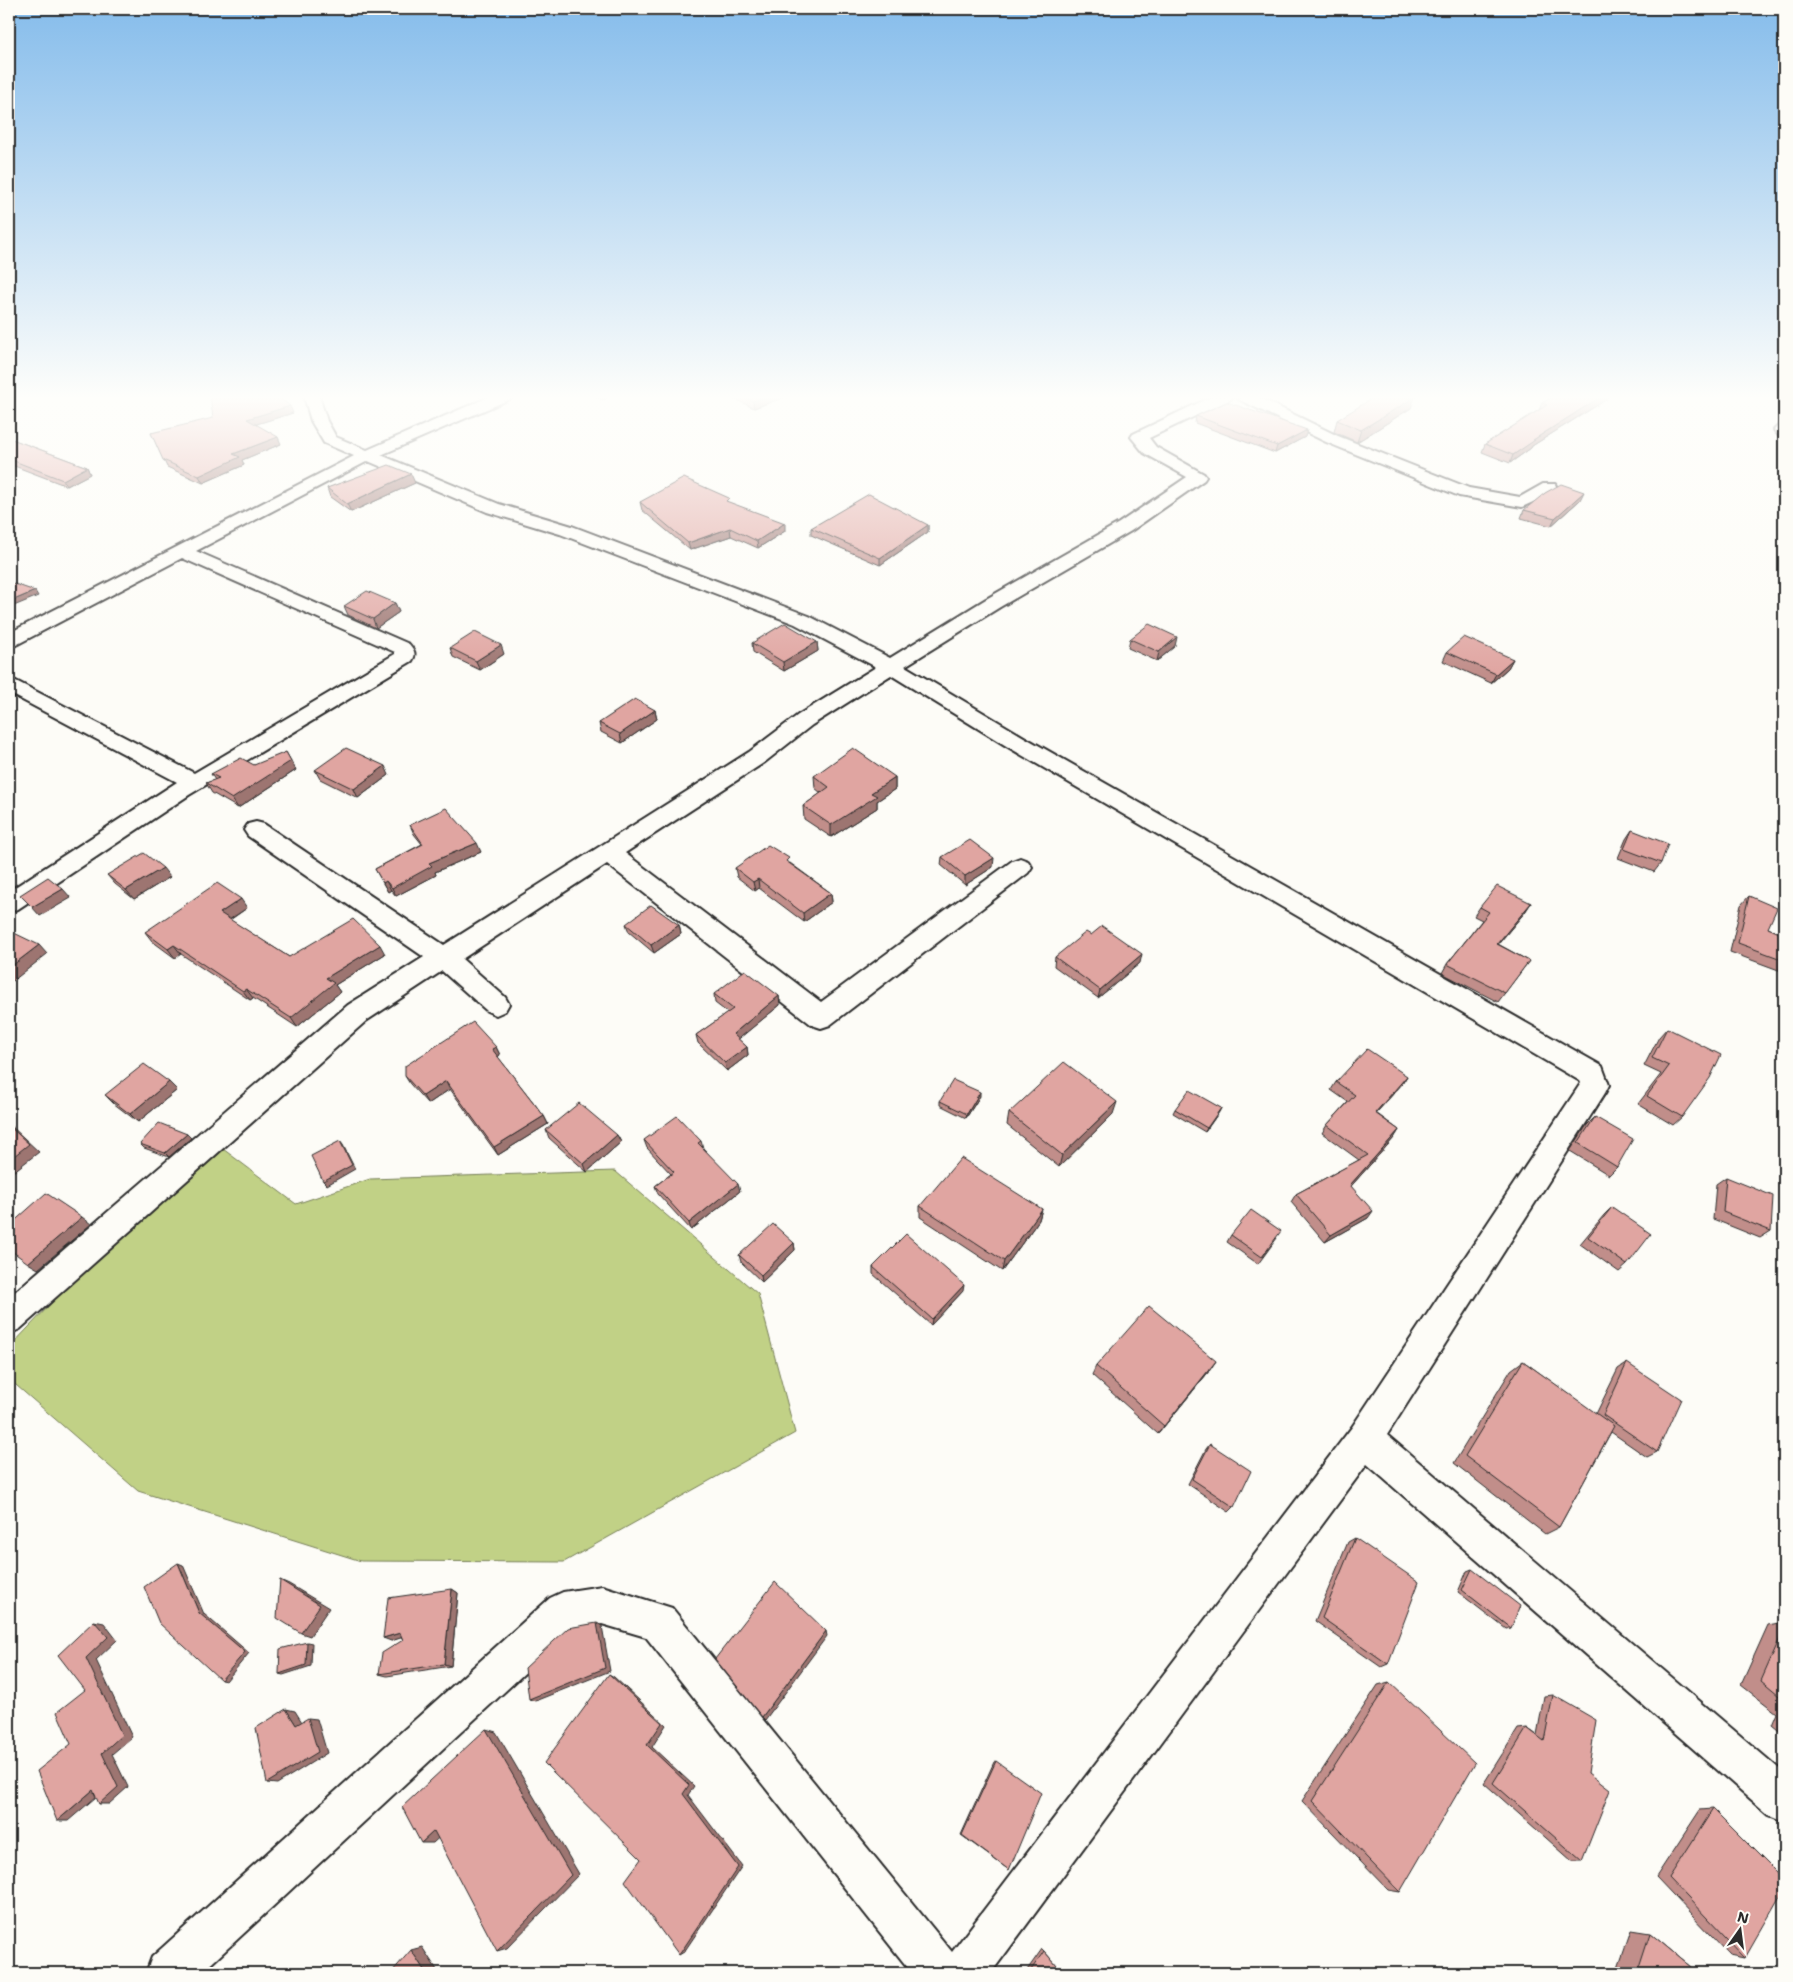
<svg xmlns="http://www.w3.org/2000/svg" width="1793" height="1982" font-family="'Shantell Sans',sans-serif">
	<rect width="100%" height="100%" fill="#fdfcf7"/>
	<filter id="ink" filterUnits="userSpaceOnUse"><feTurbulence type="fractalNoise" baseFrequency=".02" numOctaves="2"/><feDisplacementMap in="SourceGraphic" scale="10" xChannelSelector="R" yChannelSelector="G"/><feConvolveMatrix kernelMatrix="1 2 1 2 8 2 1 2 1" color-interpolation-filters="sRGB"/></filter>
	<g filter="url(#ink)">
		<path fill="#c1d186" stroke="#767e58" d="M223 1149 296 1204 370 1179 615 1171 758 1294 795 1433 564 1562 361 1561 138 1491 9 1379V1348L86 1267Z"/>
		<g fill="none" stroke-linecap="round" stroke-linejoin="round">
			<defs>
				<g id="minor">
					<path d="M304 396H319L327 421 336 437 367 450 491 396H512L510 399 381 455 499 504 572 526 809 616 890 658 986 599 1119 523 1187 477 1144 453 1131 437 1133 434 1213 396H1233L1231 399 1149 438 1156 447 1204 474 1206 477 1204 480 1131 531 1000 607 905 666 1024 737 1602 1066 1609 1085 1605 1093 1387 1435 1784 1773V1821L1769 1815 1367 1464 991 1973H912L646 1637 602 1624 572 1629 201 1973H146L152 1957 550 1598 563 1592 602 1586 672 1608 952 1952 1352 1427 1581 1083 1580 1081 1008 747 891 675 812 725 765 762 625 853 821 1002 1012 861 1020 858 1028 861 1032 867 1028 873 830 1025 821 1028 812 1025 607 864 462 959 505 997 509 1004 505 1011 496 1015 487 1011 442 971 366 1021 20 1329 9 1334V1297L348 1005 424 957 248 836 244 830 248 824 256 822 264 824 444 945 749 752 798 715 876 667 795 624 560 534 487 512 368 461 196 551 409 644C414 650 417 654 412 661L189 795 18 909 9 912V891L177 782 9 693V679L16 681 194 773 395 654V652L182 558 16 645 9 647V633L354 456 324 443 311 421Z"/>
					<path d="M1236 396H1256L1338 436 1469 488 1520 497 1543 484H1555L1557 488 1555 492 1522 507 1459 496 1326 442 1238 399Z"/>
					<path d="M1784 423V437L1778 435 1774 430 1779 425Z"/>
				</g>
			</defs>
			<use href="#minor" stroke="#2b2b2b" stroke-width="4"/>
			<use href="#minor" fill="#fdfcf7" fill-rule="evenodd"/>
		</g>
		<g fill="#c18e8a" stroke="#2b2b2b">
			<path d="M593 396H609L603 400Z"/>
			<path d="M728 396H788L754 408Z"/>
			<path d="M1554 396H1608L1607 399 1532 446 1531 448 1510 463 1482 452 1485 444 1539 410 1542 403Z"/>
			<path d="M1411 408 1357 442 1334 432 1337 420Z"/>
			<path d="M293 413 256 424 281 444 242 460 244 465 203 483 167 467 151 433Z"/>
			<path d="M1196 416 1305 437 1275 453 1195 423Z"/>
			<path d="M9 438 87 467 90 474 67 486 9 464Z"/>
			<path d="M415 483 351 512 330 497 327 488Z"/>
			<path d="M1580 500 1551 526 1521 518 1524 510Z"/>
			<path d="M640 502 785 531 758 548 731 536 690 550 642 510Z"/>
			<path d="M928 525V532L880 565 811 535V528Z"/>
			<path d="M395 603 399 612 376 628 348 615 344 606Z"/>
			<path d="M1130 639 1175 646 1157 661 1128 648Z"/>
			<path d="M817 642 818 651 784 671 753 652 752 643Z"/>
			<path d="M450 648 504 654 480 670 453 657Z"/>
			<path d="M1447 652 1513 659 1508 668 1491 683 1443 661Z"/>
			<path d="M655 710 657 719 622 743 601 732 599 723Z"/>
			<path d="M254 765 296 770 238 808 212 793 206 783 215 780 211 774Z"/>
			<path d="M315 770 389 775 358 798 320 779Z"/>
			<path d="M814 776 895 777V789L877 801V808L831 837 804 819 803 806 821 793 815 788Z"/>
			<path d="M410 825 481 852 435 872 436 875 396 896 391 890 388 892 375 869 422 844 414 834Z"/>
			<path d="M1632 830 1661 863 1654 872 1618 858 1626 839Z"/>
			<path d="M942 857 993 867 965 885 941 865Z"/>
			<path d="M790 863 831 893 832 902 804 922 759 888 755 891 737 877 735 868Z"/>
			<path d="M107 875 170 877 134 899 115 884Z"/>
			<path d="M1749 896 1768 928 1784 935V972L1730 952 1741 905Z"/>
			<path d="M1531 903 1525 912 1498 944 1529 961 1498 1002 1442 973 1447 964 1482 920 1474 916 1480 907Z"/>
			<path d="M247 908 230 920 289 957 385 954 335 985 340 992 297 1027 253 998 250 1000 181 954 175 958 152 941 145 932Z"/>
			<path d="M626 924 679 925 681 934 654 953 629 932Z"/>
			<path d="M1091 935 1140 963 1098 998 1054 966 1055 957Z"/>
			<path d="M714 994 779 996 780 1005 738 1039 747 1047 748 1055 727 1071 698 1043 696 1035 728 1013 715 1003Z"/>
			<path d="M1667 1028 1682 1117 1673 1125 1638 1104 1661 1074 1644 1066 1659 1037Z"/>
			<path d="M496 1047 500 1055 498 1057 544 1116 548 1124 498 1155 450 1089 428 1104 410 1084 405 1076Z"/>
			<path d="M1407 1076 1402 1084 1376 1113 1399 1130 1394 1138 1351 1186 1368 1218 1325 1242 1291 1202 1296 1194 1359 1160 1322 1133 1327 1125 1348 1102 1331 1090 1336 1082Z"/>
			<path d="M169 1082 177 1090 138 1122 113 1103 105 1095Z"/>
			<path d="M980 1096 966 1118 940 1105V1101Z"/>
			<path d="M1221 1108 1219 1112 1205 1132 1173 1113 1175 1109Z"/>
			<path d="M1009 1113 1113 1114 1059 1167 1007 1125Z"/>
			<path d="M1595 1117 1617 1167 1609 1175 1570 1151 1587 1125Z"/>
			<path d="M546 1130 617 1135 621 1142 587 1172 549 1138Z"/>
			<path d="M187 1134 191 1138 169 1157 144 1148 140 1144Z"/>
			<path d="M644 1140 701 1141 703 1148 740 1191 691 1230 658 1194 655 1186 671 1174 647 1148Z"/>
			<path d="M1726 1177 1771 1231 1760 1238 1713 1219 1716 1184Z"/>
			<path d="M920 1206 1042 1209 1039 1220 1002 1271 920 1217Z"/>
			<path d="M1612 1207 1627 1265 1619 1272 1580 1244 1604 1215Z"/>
			<path d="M1231 1235 1277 1238 1258 1264 1227 1242Z"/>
			<path d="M794 1243 795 1250 762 1282 741 1262 739 1255Z"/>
			<path d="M873 1267 963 1291 931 1325 873 1274Z"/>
			<path d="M1523 1361 1596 1414 1618 1369 1627 1363 1657 1452 1647 1457 1611 1432 1559 1527 1545 1534 1454 1463 1511 1370Z"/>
			<path d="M1096 1366 1210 1370 1158 1434 1092 1375Z"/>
			<path d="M1210 1444 1234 1507 1229 1512 1188 1484 1206 1449Z"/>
			<path d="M1355 1538 1388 1664 1381 1667 1315 1621 1348 1542Z"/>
			<path d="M1472 1569 1511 1628 1506 1629 1458 1592 1467 1571Z"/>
			<path d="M452 1589 458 1593 451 1666 387 1676 379 1674 403 1640 402 1637 391 1641Z"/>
			<path d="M1784 1622V1735L1772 1725 1777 1713 1741 1685 1768 1625Z"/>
			<path d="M1389 1682 1400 1892 1388 1890 1302 1801 1378 1685Z"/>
			<path d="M1553 1695 1588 1773 1582 1861H1572L1484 1783 1518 1729 1527 1728 1537 1735 1544 1696Z"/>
			<path d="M996 1761 1009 1870 961 1835 994 1762Z"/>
			<path d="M1713 1809 1745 1958 1730 1955 1656 1877 1700 1810Z"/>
			<path d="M1631 1930 1650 1933 1698 1973H1616Z"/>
			<path d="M1042 1949 1044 1951 1063 1973H1025Z"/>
		</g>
		<g fill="#9d7471" stroke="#2b2b2b">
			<path d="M602 396H609L603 400Z"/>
			<path d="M767 396H788L754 408 753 401Z"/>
			<path d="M1602 396H1608L1607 399 1532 446 1531 448 1510 463 1513 455 1533 440Z"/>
			<path d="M1415 397 1411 408 1357 442 1361 430Z"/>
			<path d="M290 406 293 413 250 426 247 419Z"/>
			<path d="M1307 430 1305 437 1275 453 1277 446Z"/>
			<path d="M278 437 281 444 242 460 244 465 203 483 199 476 233 454Z"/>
			<path d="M87 467 90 474 67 486 63 480Z"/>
			<path d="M411 474 415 483 351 512 347 504Z"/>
			<path d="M1584 492 1580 500 1551 526 1555 518Z"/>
			<path d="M785 523V531L758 548 757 541Z"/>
			<path d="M928 525V532L880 565V558Z"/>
			<path d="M730 528 731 536 690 550 688 543Z"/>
			<path d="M35 591 38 596 9 608V602Z"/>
			<path d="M395 603 399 612 376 628 373 619Z"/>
			<path d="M1177 637 1175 646 1157 661 1159 652Z"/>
			<path d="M817 642 818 651 784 671 783 662Z"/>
			<path d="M501 645 504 654 480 670 476 661Z"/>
			<path d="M1513 659 1508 668 1491 683 1496 674Z"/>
			<path d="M655 710 657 719 622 743 620 734Z"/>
			<path d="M286 752 296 770 238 808 232 799Z"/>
			<path d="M385 766 389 775 358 798 354 789Z"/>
			<path d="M895 777V789L877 801V808L831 837V825L871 793Z"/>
			<path d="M477 843 481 852 435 872 436 875 396 896 392 888 429 863Z"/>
			<path d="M994 858 993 867 965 885V876Z"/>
			<path d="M163 868 170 877 134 899 126 890Z"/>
			<path d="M758 879 759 888 755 891 753 882Z"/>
			<path d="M386 881 391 890 388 892 383 883Z"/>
			<path d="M63 889 71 898 40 916 32 907Z"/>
			<path d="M831 893 832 902 804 922 803 913Z"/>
			<path d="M241 899 247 908 226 922 220 913Z"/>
			<path d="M1531 903 1525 912 1491 953 1497 944Z"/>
			<path d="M679 925 681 934 654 953 651 945Z"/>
			<path d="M39 945 47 954 9 984V968Z"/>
			<path d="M174 945 181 954 175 958 168 949Z"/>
			<path d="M380 945 385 954 335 985 340 992 297 1027 291 1018 326 978Z"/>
			<path d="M1142 954 1140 963 1098 998 1100 990Z"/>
			<path d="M246 989 253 998 250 1000 243 991Z"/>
			<path d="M779 996 780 1005 735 1042 733 1034Z"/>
			<path d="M496 1047 500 1055 496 1058 492 1049Z"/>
			<path d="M747 1047 748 1055 727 1071 725 1063Z"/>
			<path d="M1407 1076 1402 1084 1369 1121 1375 1113Z"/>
			<path d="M446 1081 450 1089 428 1104 423 1096Z"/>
			<path d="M169 1082 177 1090 138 1122 130 1114Z"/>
			<path d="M980 1092V1096L966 1118 967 1114Z"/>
			<path d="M1117 1102 1113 1114 1059 1167 1062 1155Z"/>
			<path d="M1221 1108 1219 1112 1205 1132 1207 1128Z"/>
			<path d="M544 1116 548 1124 498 1155 494 1147Z"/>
			<path d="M9 1124 39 1152 9 1175Z"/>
			<path d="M1399 1130 1394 1138 1345 1193 1350 1185Z"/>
			<path d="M187 1134 191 1138 169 1157 165 1153Z"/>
			<path d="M617 1135 621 1142 587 1172 584 1164Z"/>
			<path d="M340 1141 343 1145 355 1169 327 1185 323 1181Z"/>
			<path d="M738 1184 740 1191 691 1230 689 1223Z"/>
			<path d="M1042 1209 1039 1220 1002 1271 1004 1261Z"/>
			<path d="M1373 1211 1368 1218 1325 1242 1331 1235Z"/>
			<path d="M82 1217 91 1224 38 1269 28 1263Z"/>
			<path d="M794 1243 795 1250 762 1282 761 1275Z"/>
			<path d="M964 1285 963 1291 931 1325 932 1319Z"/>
			<path d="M1216 1361 1210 1370 1158 1434 1164 1426Z"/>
			<path d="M178 1563 183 1565 204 1614 249 1653 226 1681 221 1680 199 1613Z"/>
			<path d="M280 1580 289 1584 329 1608 310 1636 301 1633Z"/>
			<path d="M452 1589 458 1593 451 1666 444 1664Z"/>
			<path d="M94 1621 104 1623 117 1640 96 1660 132 1737 112 1754 128 1787 109 1804H99L102 1753 86 1658Z"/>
			<path d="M597 1623 602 1626 610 1671 535 1701 529 1699Z"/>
			<path d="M826 1631 827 1636 765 1720 762 1717Z"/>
			<path d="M400 1633 407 1636 391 1641 383 1638Z"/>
			<path d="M307 1642 312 1643 311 1666 283 1675 279 1674Z"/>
			<path d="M609 1674 614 1677 666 1725 652 1747 694 1786 688 1795 742 1866 684 1952 679 1955 647 1745Z"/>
			<path d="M286 1709 295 1711 305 1727 296 1725Z"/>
			<path d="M308 1718 317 1719 327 1753 277 1784 267 1783Z"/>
			<path d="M486 1729 496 1732 579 1874 507 1948 497 1951Z"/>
			<path d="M93 1790 103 1791 68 1821H57Z"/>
			<path d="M434 1831H446L433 1843H421Z"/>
			<path d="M422 1947 439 1973H426L411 1950Z"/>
			<path d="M9 1964 16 1973H9Z"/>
		</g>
		<g fill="#e0a5a1" stroke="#2b2b2b">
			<path d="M210 396H277L290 406 247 419 278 437 233 454 240 457 199 476 163 460 151 433 213 418Z"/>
			<path d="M743 396H767L753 401Z"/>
			<path d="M1376 396 1415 397 1361 430 1337 420Z"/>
			<path d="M1554 396H1602L1533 440H1535L1513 455 1485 444 1547 405 1542 403Z"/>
			<path d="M1227 402 1307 430 1277 446 1196 416Z"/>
			<path d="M9 438 87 467 63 480 9 459Z"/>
			<path d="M389 465 411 474 347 504 327 488Z"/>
			<path d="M684 478 729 498 726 501 785 523 757 541 730 528 688 543 640 502Z"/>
			<path d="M1561 484 1584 492 1555 518 1524 510 1545 493Z"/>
			<path d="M869 494 928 525 880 558 811 528Z"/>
			<path d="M9 582 35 591 9 602Z"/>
			<path d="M367 591 395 603 373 619 344 606Z"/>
			<path d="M785 623 817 642 783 662 752 643Z"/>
			<path d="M1149 624 1177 637 1159 652 1130 639Z"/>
			<path d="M475 632 501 645 476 661 450 648Z"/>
			<path d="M1464 637 1513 659 1496 674 1447 652Z"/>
			<path d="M635 699 655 710 620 734 599 723Z"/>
			<path d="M346 748 385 766 354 789 315 770Z"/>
			<path d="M853 748 895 777 871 793 877 796 831 825 803 806 829 787 814 776Z"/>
			<path d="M286 752 291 761 232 799 206 783 219 778 211 774 241 758 254 765Z"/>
			<path d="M446 808 477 843 429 863 432 866 392 888 386 881 383 883 375 869 423 844 410 825Z"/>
			<path d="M1632 830 1668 844 1661 863 1624 849Z"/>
			<path d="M970 840 994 858 965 876 942 857Z"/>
			<path d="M768 845 789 858 786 861 831 893 803 913 758 879 753 882 735 868Z"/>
			<path d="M144 853 163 868 126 890 107 875Z"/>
			<path d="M48 877 63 889 32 907 20 895Z"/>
			<path d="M217 883 241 899 220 913 289 957 353 919 380 945 326 978 334 983 291 1018 246 989 243 991 174 945 168 949 145 932Z"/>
			<path d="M1497 886 1531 903 1497 944 1529 961 1505 993 1447 964 1489 912 1480 907Z"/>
			<path d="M1749 896 1777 908 1768 928 1784 935V960L1738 943Z"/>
			<path d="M651 905 679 925 651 945 626 924Z"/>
			<path d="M1102 926 1142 954 1100 990 1055 957 1086 932 1091 935Z"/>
			<path d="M9 931H10L39 945 9 968Z"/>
			<path d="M745 970 779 996 733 1034 747 1047 725 1063 696 1035 733 1009 714 994Z"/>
			<path d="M473 1022 496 1047 492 1049 544 1116 494 1147 446 1081 423 1096 405 1076V1066Z"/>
			<path d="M1667 1028 1721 1055 1710 1078 1682 1117 1647 1096 1669 1066 1652 1058Z"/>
			<path d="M1367 1049 1407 1076 1375 1113 1399 1130 1350 1185 1373 1211 1331 1235 1296 1194 1368 1155 1327 1125 1355 1095 1336 1082Z"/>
			<path d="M1064 1062 1117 1102 1062 1155 1009 1113Z"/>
			<path d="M144 1064 169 1082 130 1114 105 1095Z"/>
			<path d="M953 1080 980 1092 967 1114 940 1101Z"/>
			<path d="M1189 1090 1221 1108 1207 1128 1175 1109Z"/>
			<path d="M579 1103 617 1135 584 1164 546 1130Z"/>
			<path d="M677 1116 701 1141 698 1143 738 1184 689 1223 655 1186 674 1172 644 1140Z"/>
			<path d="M1595 1117 1633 1139 1617 1167 1578 1143Z"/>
			<path d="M159 1123 187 1134 165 1153 140 1144Z"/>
			<path d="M9 1126 29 1144 9 1160Z"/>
			<path d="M340 1141 352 1165 323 1181 311 1156Z"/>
			<path d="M961 1158 1042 1209 1004 1261 920 1206Z"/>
			<path d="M1726 1177 1773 1196 1771 1231 1723 1212Z"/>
			<path d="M46 1193 82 1217 28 1263 9 1249V1226Z"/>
			<path d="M1612 1207 1651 1234 1627 1265 1588 1237Z"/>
			<path d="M1251 1210 1281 1231 1262 1257 1231 1235Z"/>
			<path d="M773 1224 794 1243 761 1275 739 1255Z"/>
			<path d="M906 1234 964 1285 932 1319 873 1267Z"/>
			<path d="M1149 1306 1216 1361 1164 1426 1096 1366Z"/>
			<path d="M1523 1361 1614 1426 1559 1527 1465 1456Z"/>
			<path d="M1627 1363 1681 1399 1657 1452 1603 1415Z"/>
			<path d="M1210 1444 1251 1471 1234 1507 1192 1479Z"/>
			<path d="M1355 1538 1419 1582 1388 1664 1322 1618Z"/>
			<path d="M178 1563 199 1613 245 1652 221 1680 159 1623 144 1587Z"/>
			<path d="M1472 1569 1520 1606 1511 1628 1462 1590Z"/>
			<path d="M280 1580 320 1605 301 1633 277 1618Z"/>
			<path d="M775 1582 826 1631 762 1717 715 1659Z"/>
			<path d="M452 1589 444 1664 379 1674 382 1653 403 1640 400 1633 383 1638 388 1598Z"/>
			<path d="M94 1621 108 1637 86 1658 122 1735 102 1753 118 1787 99 1804 93 1790 57 1821 37 1771 71 1744 57 1712 85 1690 58 1655Z"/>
			<path d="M597 1623 605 1668 529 1699 525 1668 568 1628Z"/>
			<path d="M1784 1629V1700L1761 1681Z"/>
			<path d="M307 1642 306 1665 279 1674 280 1649Z"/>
			<path d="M609 1674 662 1723 647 1745 689 1785 683 1794 738 1867 679 1955 625 1881 641 1859 544 1763Z"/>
			<path d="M1389 1682 1475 1763 1400 1892 1312 1801Z"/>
			<path d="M1553 1695 1596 1720 1588 1773 1610 1790 1582 1861 1493 1783 1527 1728 1544 1741Z"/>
			<path d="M286 1709 296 1725 308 1718 318 1752 267 1783 256 1728Z"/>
			<path d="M486 1729 571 1875 497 1951 434 1831 421 1843 402 1807Z"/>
			<path d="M996 1761 1041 1793 1009 1870 962 1835Z"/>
			<path d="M1713 1809 1784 1880V1890L1745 1958 1669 1878Z"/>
			<path d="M1650 1933 1698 1973H1637Z"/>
			<path d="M411 1950 426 1973H391Z"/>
			<path d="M1044 1951 1063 1973H1029Z"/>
		</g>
	</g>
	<linearGradient id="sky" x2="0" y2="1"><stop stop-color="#85bceb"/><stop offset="0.59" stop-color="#fefefb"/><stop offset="1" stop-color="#fefefb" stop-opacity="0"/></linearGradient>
	<rect width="1793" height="674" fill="url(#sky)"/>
	<rect width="1793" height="1982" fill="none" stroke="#fdfcf7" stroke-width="30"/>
	<rect x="15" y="15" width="1763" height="1952" fill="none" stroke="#2b2b2b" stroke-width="2" filter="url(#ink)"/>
	<g transform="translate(1740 1930) rotate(14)" stroke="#fdfcf7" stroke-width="4" paint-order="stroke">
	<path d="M0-4L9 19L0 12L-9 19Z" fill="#2b2b2b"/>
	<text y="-8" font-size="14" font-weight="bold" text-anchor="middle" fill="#2b2b2b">N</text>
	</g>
</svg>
